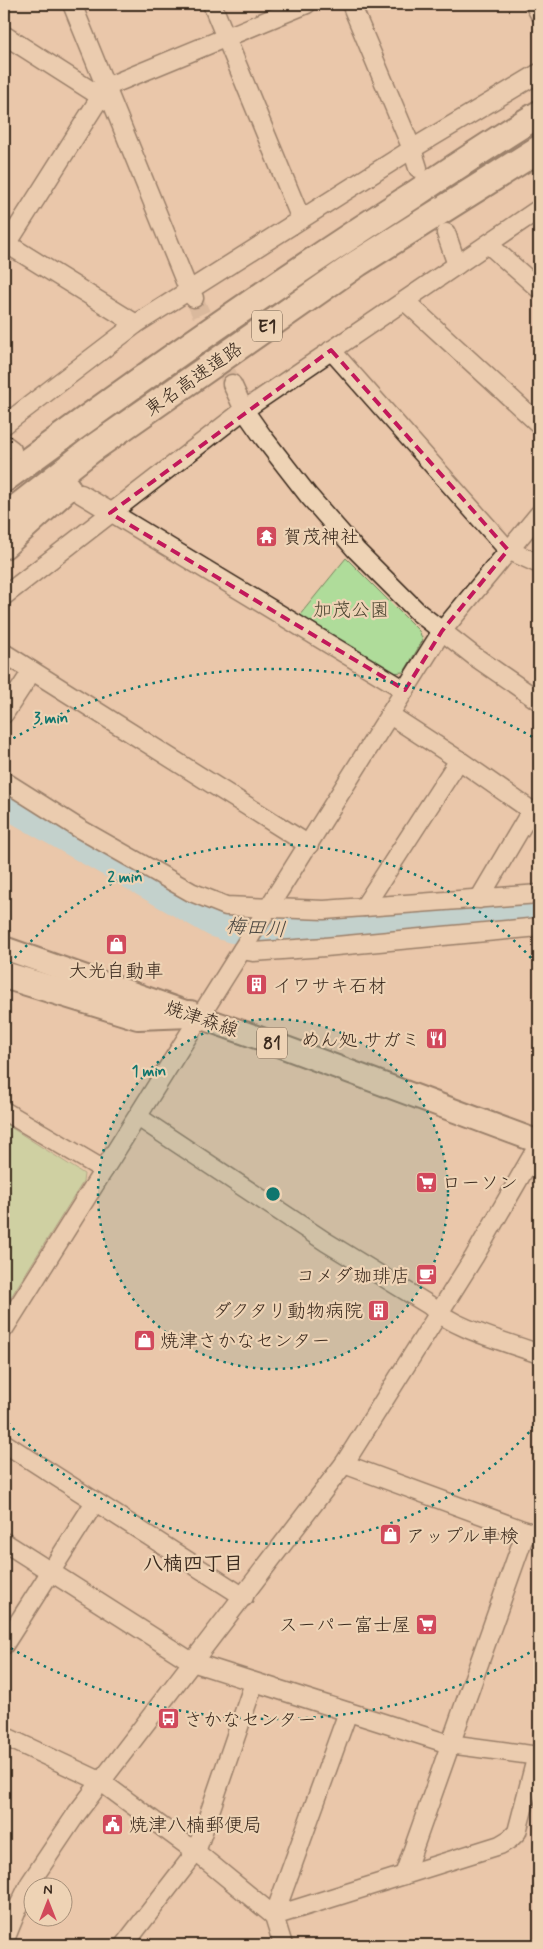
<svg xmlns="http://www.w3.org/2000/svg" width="543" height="1949" font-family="Mynerve,'Klee One',sans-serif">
	<rect width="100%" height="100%" fill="#eac7aa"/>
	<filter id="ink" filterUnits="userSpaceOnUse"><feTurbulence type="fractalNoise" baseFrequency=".02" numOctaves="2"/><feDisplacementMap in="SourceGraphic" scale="10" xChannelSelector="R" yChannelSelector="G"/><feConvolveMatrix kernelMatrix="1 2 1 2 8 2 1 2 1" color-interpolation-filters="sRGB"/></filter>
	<g filter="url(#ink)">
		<g fill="#afdc9a" stroke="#75835c">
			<path d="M346 558 419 631 423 640 404 672 391 673 299 616Z"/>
			<path d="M4 1123 84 1174 83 1182 4 1308Z"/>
		</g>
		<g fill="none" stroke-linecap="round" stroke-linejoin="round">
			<path stroke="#96ddf7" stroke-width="26" d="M4 804 214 924 232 930H305L539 912"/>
			<path stroke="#c7a88e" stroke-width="18" stroke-dasharray="18 9" stroke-linecap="butt" d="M194 298 232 384"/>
			<defs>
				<g id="minor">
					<path d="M72 4 189 291 194 298"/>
					<path d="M212 4 301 219"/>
					<path d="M351 4 412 149 418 168"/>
					<path d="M534 4 539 13"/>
					<path d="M4 35 109 102"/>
					<path d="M106 87 307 4"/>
					<path d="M446 233 457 265"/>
					<path d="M4 242 136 324"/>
					<path d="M488 244 539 289"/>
					<path d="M4 249 101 96"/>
					<path d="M405 301 539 424"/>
					<path d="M331 350 508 550 539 564"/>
					<path d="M232 384 244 410 263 437 308 495 356 550 419 613 474 656 539 701"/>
					<path d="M4 425 136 324 412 149 539 73"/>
					<path d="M4 444 12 450"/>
					<path d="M81 494 405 690"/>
					<path d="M4 596 244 410 539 209"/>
					<path d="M4 653 309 845"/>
					<path d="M4 714 32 671"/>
					<path d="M390 715 459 760 539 816"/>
					<path d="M4 781 80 829 191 892 226 906 324 910 539 894"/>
					<path d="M479 899 531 811"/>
					<path d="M364 907 459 760"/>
					<path d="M242 950 253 952 325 947 539 927"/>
					<path d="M4 1111 104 1170"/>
					<path d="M138 1117 326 1242 429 1305C455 1330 505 1341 539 1354"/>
					<path d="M4 1329 442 631 539 514"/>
					<path d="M4 1443 244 1597"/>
					<path d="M344 1464 539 1536"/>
					<path d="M4 1542 192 1662 449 1744 539 1756"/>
					<path d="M4 1645 95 1502"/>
					<path d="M4 1736 100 1781 196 1852 274 1916 283 1945"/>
					<path d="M404 1875 526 1531"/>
					<path d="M274 1916 500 1845 510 1839 517 1832 537 1755"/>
					<path d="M274 1916 348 1712"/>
					<path d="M4 1942 17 1910 30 1883 77 1813 344 1464 474 1257 539 1144"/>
					<path d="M124 1945 196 1852 254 1683"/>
				</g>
				<path id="major" d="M4 948 259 1038 539 1142"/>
				<g id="highway">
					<path d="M4 479C137 381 272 286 412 196 454 168 496 140 539 114"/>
					<path d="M4 518 92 449 358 263 539 149"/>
					<path d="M4 545 67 488"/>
					<path d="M4 975 138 1016 190 1014"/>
				</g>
			</defs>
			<use href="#minor" stroke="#3b2a1e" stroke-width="21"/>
			<use href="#major" stroke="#3b2a1e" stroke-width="26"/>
			<use href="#highway" stroke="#3b2a1e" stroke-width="30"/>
			<use href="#minor" stroke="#eed3b5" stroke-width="18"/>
			<use href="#major" stroke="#eed3b5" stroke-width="22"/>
			<use href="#highway" stroke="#eed3b5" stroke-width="26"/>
		</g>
	</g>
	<path d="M0 0H543V1949H0ZM331 350 508 550 442 631 405 690 110 513Z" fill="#eac7aa" fill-opacity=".55" fill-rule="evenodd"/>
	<path fill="none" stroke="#c2185b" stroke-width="4" stroke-dasharray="10 6" stroke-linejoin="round" d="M331 350 508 550 442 631 405 690 110 513Z"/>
	<circle cx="273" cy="1194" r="175" fill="#0f766e" fill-opacity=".12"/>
	<g fill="none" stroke="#0f766e" stroke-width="2.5" stroke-dasharray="2.5 5">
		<circle cx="273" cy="1194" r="175"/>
		<path d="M539 1421A350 350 0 0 1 5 1419M5 969A350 350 0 0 1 539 967"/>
		<path d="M536 1649A525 525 0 0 1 7 1646M7 742A525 525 0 0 1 536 739"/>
	</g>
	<defs>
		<symbol id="temple-square" viewBox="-11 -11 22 22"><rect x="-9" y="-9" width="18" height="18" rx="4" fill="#d1495b" stroke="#eed3b5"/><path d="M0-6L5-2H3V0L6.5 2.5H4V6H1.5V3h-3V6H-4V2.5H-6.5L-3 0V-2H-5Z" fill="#fff"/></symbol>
		<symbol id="shop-square" viewBox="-11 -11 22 22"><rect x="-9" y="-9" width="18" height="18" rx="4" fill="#d1495b" stroke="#eed3b5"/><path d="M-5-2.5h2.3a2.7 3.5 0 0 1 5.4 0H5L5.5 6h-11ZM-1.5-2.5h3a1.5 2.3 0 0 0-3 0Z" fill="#fff"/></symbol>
		<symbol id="building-square" viewBox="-11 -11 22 22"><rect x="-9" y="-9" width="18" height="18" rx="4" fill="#d1495b" stroke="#eed3b5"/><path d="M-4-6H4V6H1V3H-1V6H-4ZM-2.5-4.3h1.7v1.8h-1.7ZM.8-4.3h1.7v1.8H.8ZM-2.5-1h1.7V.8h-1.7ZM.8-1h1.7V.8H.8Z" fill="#fff"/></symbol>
		<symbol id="restaurant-square" viewBox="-11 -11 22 22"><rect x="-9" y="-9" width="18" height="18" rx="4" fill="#d1495b" stroke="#eed3b5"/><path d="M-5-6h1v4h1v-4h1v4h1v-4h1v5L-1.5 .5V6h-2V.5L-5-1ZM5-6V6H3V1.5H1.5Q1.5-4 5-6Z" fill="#fff"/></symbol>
		<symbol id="supermarket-square" viewBox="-11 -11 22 22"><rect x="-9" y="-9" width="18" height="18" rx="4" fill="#d1495b" stroke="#eed3b5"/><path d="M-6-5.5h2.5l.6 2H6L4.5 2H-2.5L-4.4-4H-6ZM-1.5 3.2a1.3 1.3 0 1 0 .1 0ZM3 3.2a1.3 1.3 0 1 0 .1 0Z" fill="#fff"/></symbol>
		<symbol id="cafe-square" viewBox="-11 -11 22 22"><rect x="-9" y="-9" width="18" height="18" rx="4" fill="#d1495b" stroke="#eed3b5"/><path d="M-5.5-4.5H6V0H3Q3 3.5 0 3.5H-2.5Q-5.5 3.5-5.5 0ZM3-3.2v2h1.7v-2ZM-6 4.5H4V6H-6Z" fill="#fff"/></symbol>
		<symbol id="bus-square" viewBox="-11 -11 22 22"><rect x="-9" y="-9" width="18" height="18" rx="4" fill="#d1495b" stroke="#eed3b5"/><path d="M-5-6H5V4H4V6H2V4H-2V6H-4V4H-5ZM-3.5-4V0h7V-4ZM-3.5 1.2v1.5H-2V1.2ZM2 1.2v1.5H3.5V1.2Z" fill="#fff"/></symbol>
		<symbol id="civic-square" viewBox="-11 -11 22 22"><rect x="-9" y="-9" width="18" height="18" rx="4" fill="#d1495b" stroke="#eed3b5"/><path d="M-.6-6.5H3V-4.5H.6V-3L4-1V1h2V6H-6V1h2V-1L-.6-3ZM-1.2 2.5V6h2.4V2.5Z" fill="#fff"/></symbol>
	</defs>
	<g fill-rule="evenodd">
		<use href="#temple-square" x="254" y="524" width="25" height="25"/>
		<use href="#shop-square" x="104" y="932" width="25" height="25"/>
		<use href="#building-square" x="244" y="972" width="25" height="25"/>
		<use href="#restaurant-square" x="424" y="1026" width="25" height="25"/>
		<use href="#supermarket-square" x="414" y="1170" width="25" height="25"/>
		<use href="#cafe-square" x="414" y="1262" width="25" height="25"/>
		<use href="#building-square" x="366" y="1298" width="25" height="25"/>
		<use href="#shop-square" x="132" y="1328" width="25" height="25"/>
		<use href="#shop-square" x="378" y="1522" width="25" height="25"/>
		<use href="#supermarket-square" x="414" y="1612" width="25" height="25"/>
		<use href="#bus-square" x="156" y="1706" width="25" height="25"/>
		<use href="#civic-square" x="100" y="1812" width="25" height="25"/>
	</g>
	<g text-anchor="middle" stroke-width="4.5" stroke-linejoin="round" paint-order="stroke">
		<g fill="#eed3b5" stroke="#715d4b" stroke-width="1">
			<rect x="252" y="310.5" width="30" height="31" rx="4"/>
			<rect x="257" y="1027.5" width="30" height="31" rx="4"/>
		</g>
		<g font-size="18" font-weight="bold" fill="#3b2a1e">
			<text x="267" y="332">E1</text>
			<text x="272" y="1049">81</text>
		</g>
		<g font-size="19" fill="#3b2a1e" stroke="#eed3b5">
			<text transform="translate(193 378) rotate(-35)" y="7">東名高速道路</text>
			<text transform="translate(202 1018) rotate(19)" y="7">焼津森線</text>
		</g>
		<g font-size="19" fill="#3b2a1e" stroke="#eed3b5" text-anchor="start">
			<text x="283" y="543">賀茂神社</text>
			<text x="116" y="977" text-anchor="middle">大光自動車</text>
			<text x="273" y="992">イワサキ石材</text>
			<text x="420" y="1046" text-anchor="end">めん処 サガミ</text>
			<text x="442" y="1189">ローソン</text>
			<text x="410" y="1282" text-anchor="end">コメダ珈琲店</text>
			<text x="363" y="1317" text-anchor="end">ダクタリ動物病院</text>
			<text x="160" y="1347">焼津さかなセンター</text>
			<text x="406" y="1542">アップル車検</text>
			<text x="411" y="1631" text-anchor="end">スーパー富士屋</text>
			<text x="184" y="1726">さかなセンター</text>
			<text x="129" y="1831">焼津八楠郵便局</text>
		</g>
		<g font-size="19" fill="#4c4531" stroke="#eed3b5">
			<text x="351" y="616">加茂公園</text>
		</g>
		<g font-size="20" font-style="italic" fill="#49453f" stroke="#eed3b5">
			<text transform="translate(256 927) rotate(4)" y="7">梅田川</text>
		</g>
		<g font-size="20" font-weight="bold" fill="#3b2a1e" stroke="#eed3b5">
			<text x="193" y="1570">八楠四丁目</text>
		</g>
	</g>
	<circle cx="273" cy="1194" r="8" fill="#0f766e" stroke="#eed3b5" stroke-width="2.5"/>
	<g font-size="15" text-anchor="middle" font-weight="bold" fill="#0f766e" stroke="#eed3b5" stroke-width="4.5" stroke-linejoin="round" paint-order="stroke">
		<text x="51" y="723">3 min</text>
		<text x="125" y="882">2 min</text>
		<text x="149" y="1076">1 min</text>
	</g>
	<rect width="543" height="1949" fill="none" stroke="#eed3b5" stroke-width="20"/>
	<rect x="10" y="10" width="523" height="1929" fill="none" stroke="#3b2a1e" stroke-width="2" filter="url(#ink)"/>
	<g transform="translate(48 1902)"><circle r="24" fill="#eed3b5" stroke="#a68f79"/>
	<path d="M0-4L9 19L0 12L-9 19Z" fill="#d1495b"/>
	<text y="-8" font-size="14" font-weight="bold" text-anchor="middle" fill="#3b2a1e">N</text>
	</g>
</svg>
